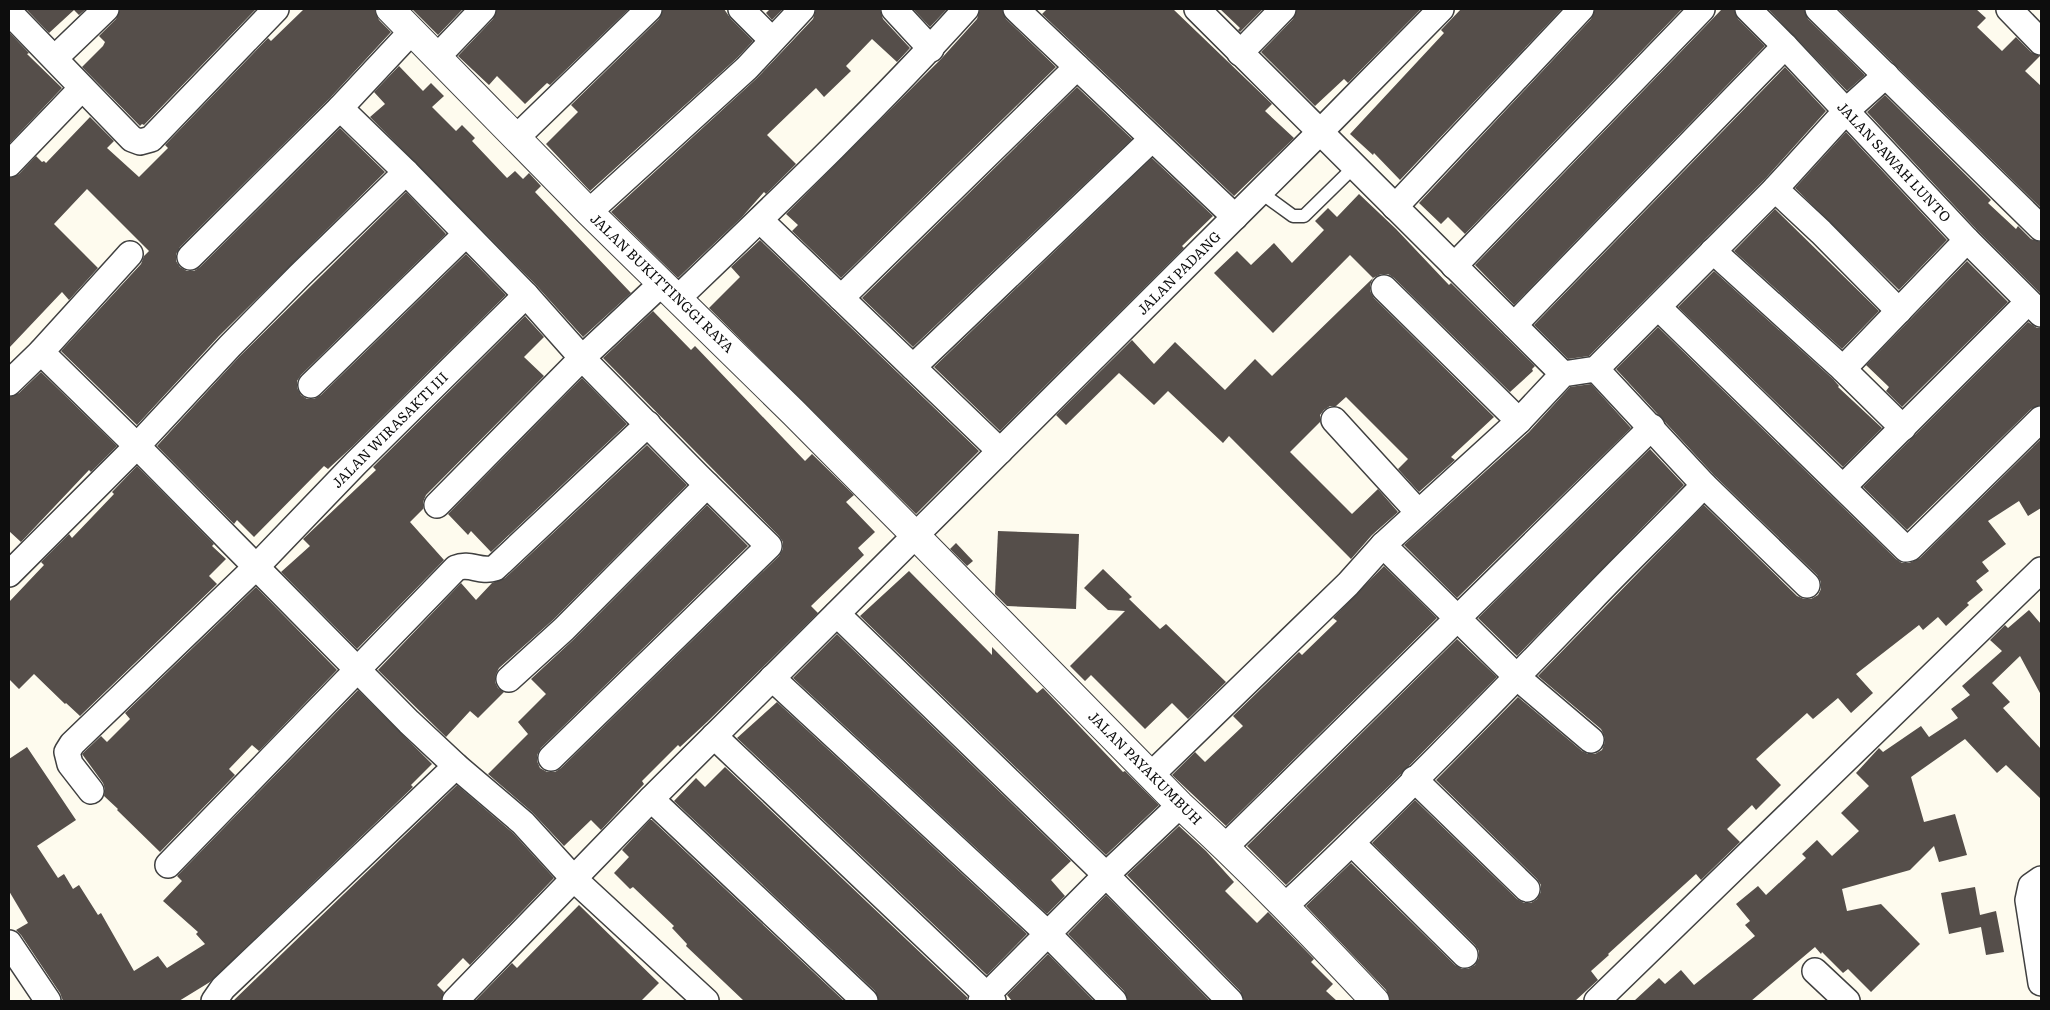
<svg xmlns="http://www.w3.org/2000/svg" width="2050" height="1010" font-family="Literata,serif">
	<rect width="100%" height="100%" fill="#fefbee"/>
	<g fill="#554e4a">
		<path d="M26 9H86L79 15 74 10 49 33Z"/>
		<path d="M120 9H256L144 125 142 124 140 126 82 67 103 46 105 42 99 36 116 19Z"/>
		<path d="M304 9H375L379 20 391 32 330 98 180 247 176 254V261L180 267 187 271H194L200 267 340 128 385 172 219 336 137 425 61 351 141 264 144 256 149 251 87 189 54 224 98 268 69 300 62 292 9 348V178L19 174 36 156 42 162 44 161 46 163 90 117 114 141 107 148 139 177 168 148 165 145 268 38 271 41Z"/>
		<path d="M412 9H463L438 35Z"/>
		<path d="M497 9H629L550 85 547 83 525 104 497 76 489 85 458 56 493 19Z"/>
		<path d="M663 9H724L731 19 753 41 737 58 590 191 546 144 578 112 571 105 659 19Z"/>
		<path d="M770 9H783L772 20 766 13Z"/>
		<path d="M816 9H880L883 19 910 48 897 62 872 39 846 66 851 71 824 97 816 88 767 135 796 164 766 194 764 192 742 217 678 278 611 212 757 78 813 19Z"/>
		<path d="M913 9H947L930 27Z"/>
		<path d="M980 9H1002L1006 19 1056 67 841 278 792 231 798 225 786 214 941 59 977 19Z"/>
		<path d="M1047 9H1173L1272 104 1265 111 1294 138 1234 196 1042 14Z"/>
		<path d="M1220 9H1263L1240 32 1238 30 1240 28Z"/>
		<path d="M1297 9H1421L1348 83 1344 79 1315 106 1261 52 1293 19Z"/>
		<path d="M1461 9H1562L1400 180 1374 153 1373 155 1350 134 1444 33 1441 30Z"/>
		<path d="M1595 9H1682L1465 234 1448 217 1441 224 1419 203 1591 19Z"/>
		<path d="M1722 9H1734L1738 19 1765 46 1514 305 1475 265Z"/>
		<path d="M1768 9H1804L1808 19 1865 75 1847 91Z"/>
		<path d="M1838 9H1976L1986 18 1977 27 2002 51 2016 37 2031 52 2040 56 2025 71 2041 86V208Z"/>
		<path d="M9 32 29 53 27 54 62 88 9 144Z"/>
		<path d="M399 66 423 91 431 83 444 96 432 107 456 131 462 125 475 138 472 141 507 178 515 171 523 179 529 173 541 186 535 192 631 293 583 337 536 285 370 117 385 104 374 92Z"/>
		<path d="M1785 67 1826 111 1765 179 1589 356 1568 359 1534 325Z"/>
		<path d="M1077 87 1132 139 913 347 862 298Z"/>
		<path d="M1885 95 1991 200 1988 203 2016 229 2018 226 2031 239 2041 242V294L1977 230 1867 112Z"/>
		<path d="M1846 132 1947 240 1899 290 1795 188Z"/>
		<path d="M1152 158 1213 216 1182 246 1184 248 1000 431 934 367Z"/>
		<path d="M406 192 446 234 301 375 297 381V388L301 395 307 399H314L321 395 466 254 506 295 352 447 328 469 324 466 254 537 237 520 234 524 157 446 240 356Z"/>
		<path d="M1359 194 1396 229 1449 285 1451 283 1535 366 1532 369 1533 371 1510 392 1394 278 1388 274H1381L1373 278 1370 285V291L1374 298 1494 417 1451 457 1455 460 1419 492 1398 469 1408 459 1346 397 1336 406H1330L1324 410 1320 415V422L1290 452 1352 514 1378 489 1398 512 1372 535 1351 559 1229 436 1223 443 1168 391 1154 405 1119 373 1066 425 1056 415 1132 340 1154 364 1175 342 1225 390 1255 359 1272 376 1373 278 1350 255 1273 333 1214 273 1237 251 1251 265 1274 243 1292 263 1324 230 1315 221 1328 208 1337 217Z"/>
		<path d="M1775 209 1879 311 1842 349 1734 251Z"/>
		<path d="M760 240 979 451 916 514 709 308 740 277 731 267Z"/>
		<path d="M1967 261 2008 302 1902 407 1886 391 1889 387 1866 365Z"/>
		<path d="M1714 271 1833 379 1839 386 1838 387 1882 428 1843 467 1678 307Z"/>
		<path d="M653 311 691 350 695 346 805 461 812 454 854 495 846 502 875 532 858 548 864 555 811 606 818 613 707 722 680 747 678 745 642 781 644 784 601 830 591 820 564 846 532 812 488 774 528 734 518 722 546 694 531 679 574 639 707 505 748 546 541 748 537 755V761L540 768 547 772H555L561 768 779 556 783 549V542L779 536 603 358Z"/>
		<path d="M525 316 544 337 524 357 544 376 426 495 423 502V509L410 522 444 560 357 649 281 572 310 546 303 539 376 470 373 467Z"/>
		<path d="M2028 322 2037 328H2041V405L2031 409 1907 530 1863 487Z"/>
		<path d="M1658 327 1896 559 1902 563H1909L1920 558 2041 439V508L2028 516 2019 501 1988 521 2006 544 1982 562 1989 571 1976 581 1983 590 1967 603 1969 605 1946 626 1938 617 1923 630 1919 625 1856 674 1873 693 1851 713 1838 698 1813 719 1807 713 1756 759 1781 785 1756 810 1752 805 1727 829 1740 842 1701 880 1696 874 1608 954 1609 955 1591 971 1598 980 1575 1001H1390L1386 990 1306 906 1351 863 1455 965 1462 969H1468L1475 965 1479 958V951L1475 945 1372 843 1415 800 1517 899 1524 903H1531L1537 899 1541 892V885L1537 879 1436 780 1518 697 1582 751 1588 754H1595L1602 750 1605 742 1604 735 1601 729 1538 676 1704 505 1797 596 1804 599H1811L1818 595 1821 589V582L1817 575 1714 475 1616 369Z"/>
		<path d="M41 372 117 446 91 472 89 470 21 542 9 531V397L19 393Z"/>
		<path d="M582 378 627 424 491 552 471 531 468 535 448 514Z"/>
		<path d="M1591 384 1631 428 1457 598 1404 545 1529 432 1570 387Z"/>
		<path d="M647 445 687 485 554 619 499 668 496 674 495 682 498 688 504 692 478 718 470 711 446 737 378 670 461 583 476 600 492 583 505 578Z"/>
		<path d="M1650 449 1684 485 1517 656 1478 618Z"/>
		<path d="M137 466 214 544 212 546 226 559 209 576 217 584 80 716 66 703 65 704 34 674 19 689 9 679V602L44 565 41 562 69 534 72 538 114 494 112 492Z"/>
		<path d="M998 531 1079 534 1076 609 1007 606 995 594Z"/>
		<path d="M956 543 973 561 967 566 950 549Z"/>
		<path d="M1384 566 1437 618 1226 826 1172 775 1195 752 1205 762 1243 726 1233 716 1299 652 1302 655 1337 621 1333 618Z"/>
		<path d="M1103 569 1132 597 1129 599 1160 629 1166 624 1226 682 1188 719 1172 703 1145 729 1091 675 1085 681 1070 666 1125 611 1108 610 1084 588Z"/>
		<path d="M909 571 992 655V647L1037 693 1043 688 1123 772 1125 771 1159 805 1106 855 860 616Z"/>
		<path d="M256 587 337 670 259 751 252 745 229 769 235 775 160 852 117 810 118 809 104 796 105 789 103 783 82 754 101 736 107 742 130 719 125 713Z"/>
		<path d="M2029 610 2041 624V695L2020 656 1992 683 2010 702 2003 708 2041 749V799L2006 765 1997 773 1965 739 1911 777 1924 822 1955 814 1967 855 1939 862 1934 846 1910 870 1842 889 1847 911 1881 904 1920 944 1871 992 1848 969 1843 973 1822 952 1821 954 1815 947 1751 1001H1634L1659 978 1665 984 1681 970 1694 985 1755 936 1745 925 1750 921 1736 904 1758 886 1766 895 1806 858 1802 854 1817 840 1832 856 1859 831 1841 813 1869 786 1856 773 1879 748 1883 752 1921 726 1929 737 1958 718 1951 709 1970 695 1962 686 2002 651 1990 640 2005 625 2008 628Z"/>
		<path d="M837 634 1071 861 1051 880 1065 896 1047 914 793 678Z"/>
		<path d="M1457 639 1497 677 1391 784 1286 885 1247 846Z"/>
		<path d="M358 690 432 764 411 785 413 787 210 982 179 1001H63L60 993 21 935 16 930 28 923 9 891V759L27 747 76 820 37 846 58 878 64 874 73 889 79 885 98 915 101 913 134 971 158 956 167 968 205 944 196 934 198 932 163 901 182 881 177 876Z"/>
		<path d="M777 702 1027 934 987 975 737 738Z"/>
		<path d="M725 767 967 997V999L965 1001H879L875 991 674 801 696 778 705 787Z"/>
		<path d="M457 785 513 833 554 878 470 965 463 958 437 985 444 992 441 1001H233Z"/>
		<path d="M650 820H652L844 1001H744L686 946 687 944 672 928 674 926 633 887 630 889 614 873 629 857 622 850Z"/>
		<path d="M1179 826 1206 851 1234 882 1225 891 1257 923 1268 912 1314 959 1311 962 1333 984 1326 991 1337 1001H1244L1240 991 1127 875Z"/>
		<path d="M1975 887 1980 915 1996 911 2004 952 1986 955 1981 927 1949 934 1941 893Z"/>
		<path d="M1106 895 1210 1001H1128L1124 991 1068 934Z"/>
		<path d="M579 905 659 983 641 1001H475L512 963 517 968Z"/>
		<path d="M1048 954 1094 1001H1012L1007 995Z"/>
	</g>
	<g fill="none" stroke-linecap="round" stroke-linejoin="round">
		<defs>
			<path id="service" d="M1260 192 1293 216H1304L1354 167"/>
			<g id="minor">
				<path d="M741 9 772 40"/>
				<path d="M894 9 931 49"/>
				<path d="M1016 9 1235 217"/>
				<path d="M1197 9 1563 374"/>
				<path d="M1748 9 1785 46 1967 240 2041 314"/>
				<path d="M1818 9 2041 228"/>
				<path d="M2009 9 2041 42"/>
				<path d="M9 12 132 139 140 142 151 139 276 9"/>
				<path d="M1240 53 1283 9"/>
				<path d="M437 57 483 9"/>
				<path d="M55 58 106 9"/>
				<path d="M340 108 406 172 526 295 582 358 698 476 769 546 551 758"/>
				<path d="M516 138 649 9"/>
				<path d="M9 164 82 88"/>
				<path d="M1775 189 1821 232 1899 311"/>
				<path d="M1395 207 1581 9"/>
				<path d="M589 212 747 68 802 9"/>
				<path d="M760 220 1000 451"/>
				<path d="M1713 251 1843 369 1903 428"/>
				<path d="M190 257 340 108 412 31"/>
				<path d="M1454 266 1702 9"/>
				<path d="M1384 288 1519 421"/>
				<path d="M678 298C776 204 875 110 966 9"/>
				<path d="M841 298 1077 67"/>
				<path d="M1659 308 1906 549 1910 548 2041 419"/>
				<path d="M1514 325 1785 46"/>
				<path d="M41 352 137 446 409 722 456 766 523 823 574 879 706 1001"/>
				<path d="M913 367 1152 139"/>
				<path d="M1596 369 1704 485 1807 585"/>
				<path d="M1843 369 1967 240"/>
				<path d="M9 383 41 352 130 254"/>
				<path d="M311 385 466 234"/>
				<path d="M1334 420 1418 512"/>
				<path d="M1843 487 2028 302"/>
				<path d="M437 505 582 358 661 284"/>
				<path d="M1383 545 1518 678 1591 740"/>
				<path d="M9 574 137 446 230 346 300 275 406 172"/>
				<path d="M837 614 1106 875 1230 1001"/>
				<path d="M772 678 1048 934 1114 1001"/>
				<path d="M509 679 564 629 707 485"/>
				<path d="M714 736 993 1001"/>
				<path d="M1151 775 1348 584 1383 545 1519 421 1563 374 1596 369 1775 189 1846 111 1886 75"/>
				<path d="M1414 779 1527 889"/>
				<path d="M91 791 70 764 67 752 72 744 256 567 356 463 526 295"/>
				<path d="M651 799 865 1001"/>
				<path d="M1352 843 1465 955"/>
				<path d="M1225 847 1652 427"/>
				<path d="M168 865 456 568C470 562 480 573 495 568L648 424"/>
				<path d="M2041 879 2031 886 2028 900 2041 983"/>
				<path d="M1285 906C1390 808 1490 705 1590 601 1627 562 1667 524 1704 485"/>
				<path d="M9 943 48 1001"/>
				<path d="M1815 971 1847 1001"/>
				<path d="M214 1001 223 988 456 766"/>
				<path d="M455 1001 651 799 1320 132 1441 9"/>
				<path d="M981 1001 1106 875 1180 805"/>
				<path d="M1597 1001 2041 570"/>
			</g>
			<path id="tertiary" d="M390 9 589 212 794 413 914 534 1180 805C1248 867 1312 934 1375 1001"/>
		</defs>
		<use href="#service" stroke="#404040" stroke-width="15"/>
		<use href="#minor" stroke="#404040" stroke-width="28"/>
		<use href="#tertiary" stroke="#404040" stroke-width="30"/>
		<use href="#service" stroke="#fff" stroke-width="12"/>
		<use href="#minor" stroke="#fff" stroke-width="25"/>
		<use href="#tertiary" stroke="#fff" stroke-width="28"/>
	</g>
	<g text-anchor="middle" stroke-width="5" stroke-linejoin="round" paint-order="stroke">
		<g font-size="14" fill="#0d0d0d" stroke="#fff">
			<text transform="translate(1894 162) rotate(47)" y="5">JALAN SAWAH LUNTO</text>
			<text transform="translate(1179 273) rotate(-45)" y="5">JALAN PADANG</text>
			<text transform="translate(662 283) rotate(44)" y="5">JALAN BUKITTINGGI RAYA</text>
			<text transform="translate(390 430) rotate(-45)" y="5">JALAN WIRASAKTI III</text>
			<text transform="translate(1145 768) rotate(45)" y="5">JALAN PAYAKUMBUH</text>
		</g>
	</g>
	<rect width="2050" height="1010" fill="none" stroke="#0d0d0d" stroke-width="20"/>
</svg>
